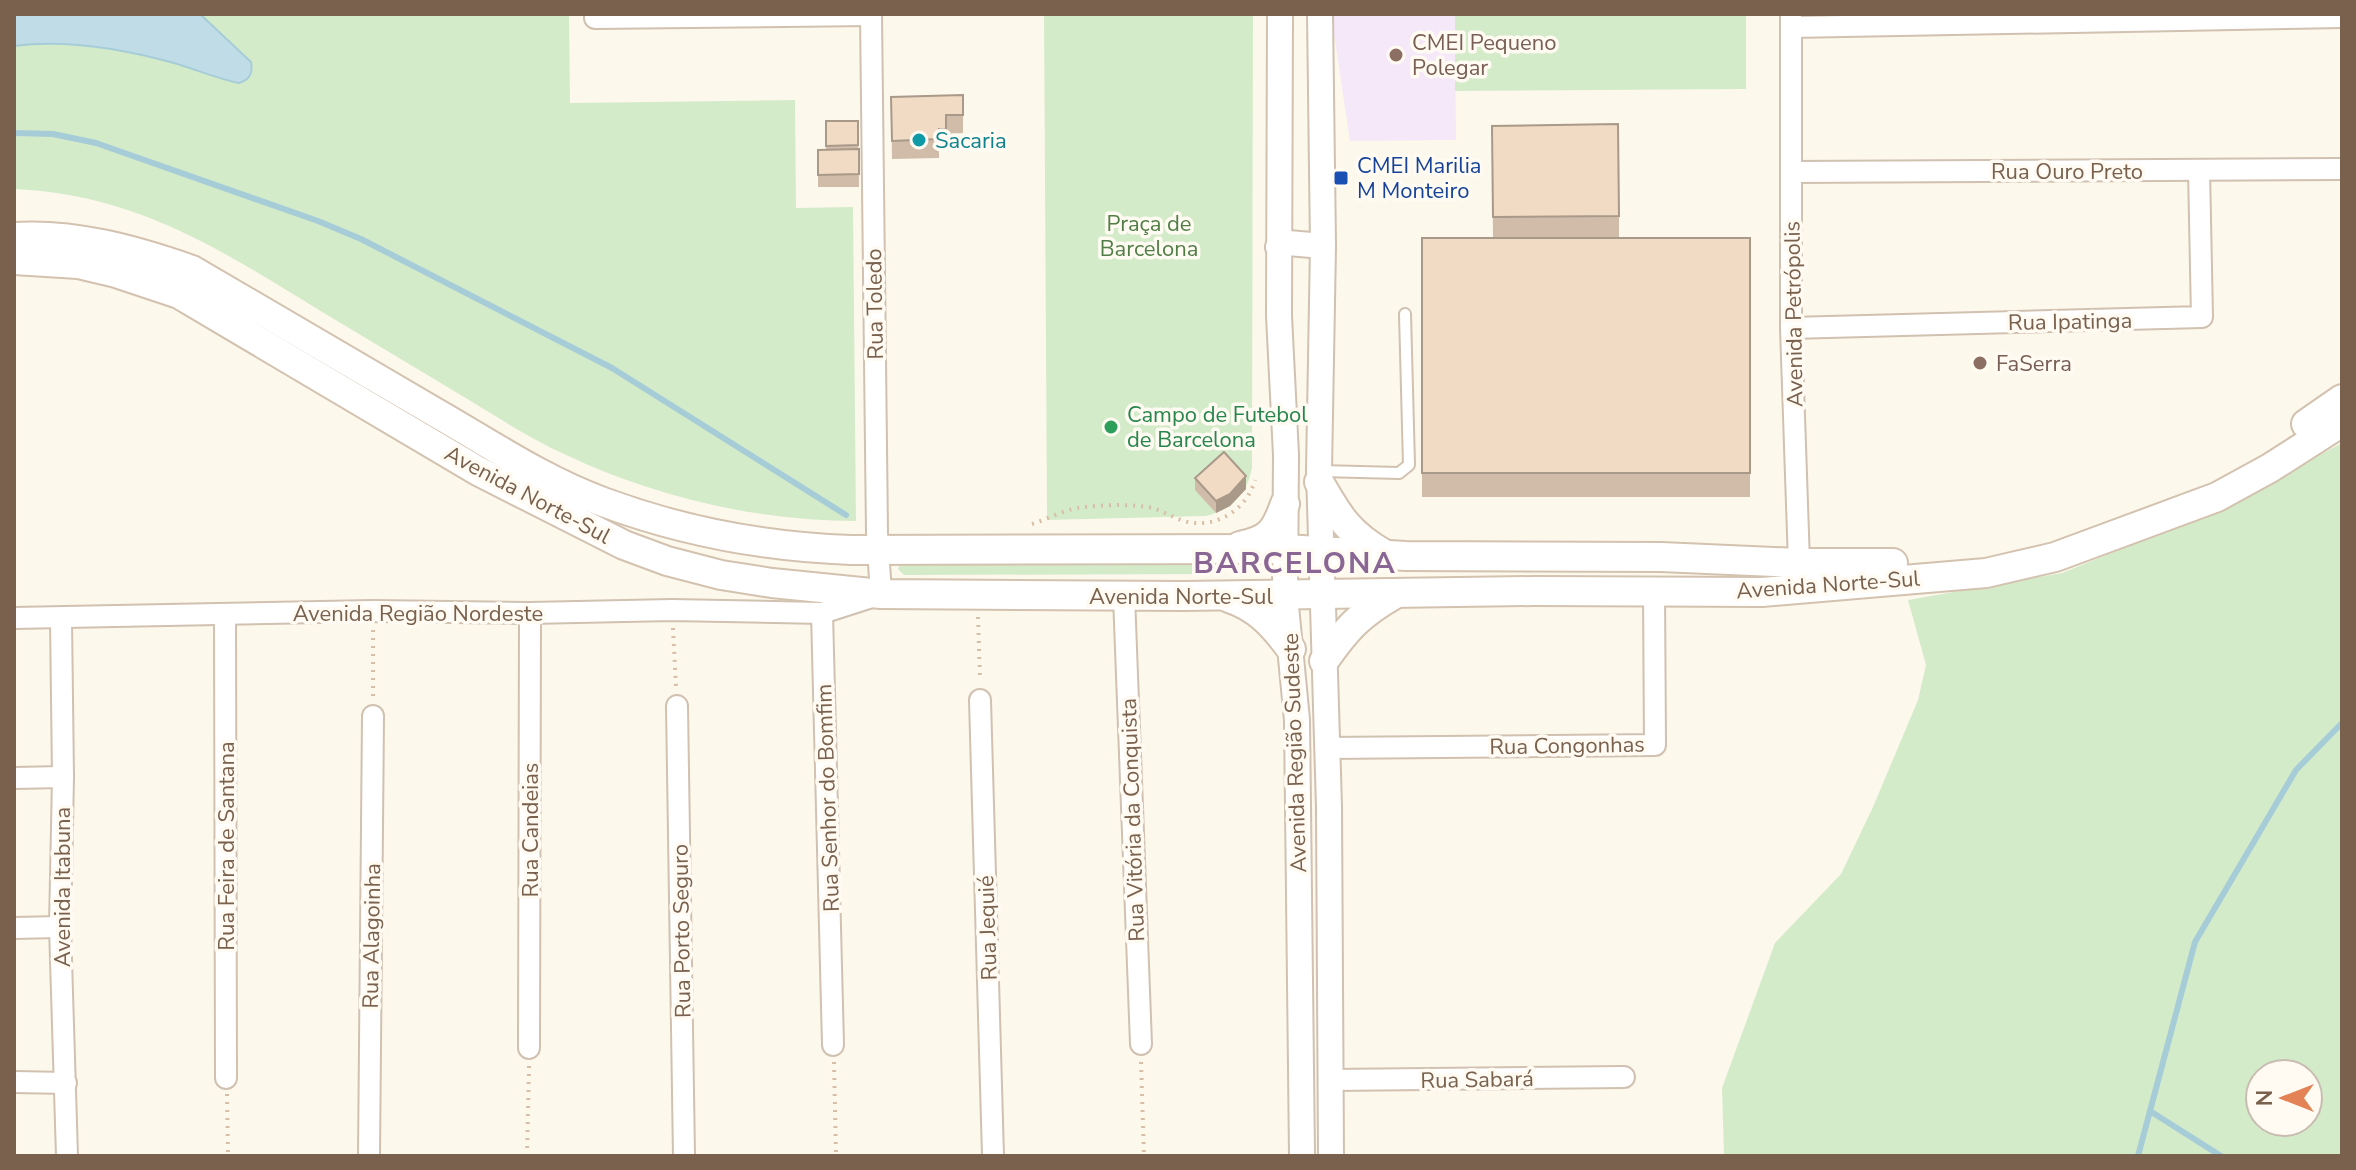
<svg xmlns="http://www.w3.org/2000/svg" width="2356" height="1170" font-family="'Nunito Sans',sans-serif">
	<rect width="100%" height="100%" fill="#fdf8ec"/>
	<path fill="#f5e8f9" d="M1331 14H1455L1456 140 1350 141Z"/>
	<g fill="#d4ebca" fill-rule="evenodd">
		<path d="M200 14H569L570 103 795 100 796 208 853 207 856 521C756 521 655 497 564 454 529 438 497 417 464 397 416 368 367 339 319 310 217 248 138 195 14 189V46C69 38 184 57 234 82L251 62Z"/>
		<path d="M1044 14H1253L1252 468C1247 494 1232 509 1206 516L1047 520Z"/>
		<path d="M1455 14H1746V89L1455 91Z"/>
		<path d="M2342 443V1156H1724L1722 1088 1775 943 1841 874 1873 807 1918 700 1926 665 1908 600 2062 573 2205 515ZM2260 1074H2308V1122H2260Z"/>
		<path d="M1207 561V574L904 575 898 569 901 563Z"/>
	</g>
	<path fill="#c0dde7" stroke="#a6ccd8" stroke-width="2" d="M14 14H200L251 62C253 73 250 80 239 83 218 79 195 69 174 63 123 49 66 39 14 46Z"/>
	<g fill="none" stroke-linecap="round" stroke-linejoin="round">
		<g stroke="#a6ccd8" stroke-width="6">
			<path d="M14 133 53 134 96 143 318 221 361 239 612 368 846 515"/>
			<path d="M2150 1111 2221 1156"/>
			<path d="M2138 1156 2195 942 2296 770 2342 723"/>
		</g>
		<defs>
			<path id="service" d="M1321 471 1399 473 1409 465 1405 314"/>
			<g id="minor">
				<path d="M595 14V18L871 15"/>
				<path d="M1791 14V328L1799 563 1796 573"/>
				<path d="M1791 27 2342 17"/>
				<path d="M1791 172 2342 169"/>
				<path d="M1791 328 2202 317 2199 170"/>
				<path d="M1124 596 1141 1044"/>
				<path d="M822 613 833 1045"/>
				<path d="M225 614 226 1078"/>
				<path d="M14 618 373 611 530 613 672 610 822 613 881 594 877 533 871 14"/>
				<path d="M61 618 63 777 60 927 67 1156"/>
				<path d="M980 700 993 1156"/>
				<path d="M677 706 684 1156"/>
				<path d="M1327 748 1655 745 1654 590"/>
				<path d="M14 778 63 777"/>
				<path d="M14 928 60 927"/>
				<path d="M529 1048 530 613"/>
				<path d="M1331 1080 1624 1077"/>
				<path d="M14 1082 66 1083"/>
				<path d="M369 1156 373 716"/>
			</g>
			<g id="tertiary">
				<path d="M1280 14 1279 316 1286 455 1285 596 1297 720 1302 1156"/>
				<path d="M1320 14 1323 246 1319 471 1329 807 1331 1156"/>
				<path d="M1278 247 1288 243 1323 246"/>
			</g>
			<g id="secondary">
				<path d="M14 237C74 233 135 250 192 270 274 318 356 366 438 414 492 445 543 480 603 502 684 532 765 547 851 550L1284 549 1406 556 1661 557 1799 563H1893"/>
				<path d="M14 260 78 264 116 273 179 294 478 471 624 545 667 561 721 575 772 583 881 594 1183 596 1534 591 1762 592 1986 573 2055 557 2217 497 2270 468 2342 422"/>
				<path d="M2306 424 2342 399"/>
				<path d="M1319 482C1339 517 1349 534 1384 554"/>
				<path d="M1240 546C1269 540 1275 532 1285 504"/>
				<path d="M1229 598C1257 607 1273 625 1291 649"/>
				<path d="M1324 661C1347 628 1360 614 1395 594"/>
			</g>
		</defs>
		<use href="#service" stroke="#d0c1b1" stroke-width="14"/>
		<use href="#minor" stroke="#d0c1b1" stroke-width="24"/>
		<use href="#tertiary" stroke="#d0c1b1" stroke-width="28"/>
		<use href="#secondary" stroke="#d3c2af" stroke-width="32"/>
		<g stroke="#d8bea6" stroke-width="4" stroke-dasharray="2 6" stroke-linecap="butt">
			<path d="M1032 524C1049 519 1066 508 1085 507 1104 505 1128 504 1147 507 1162 509 1173 519 1188 522 1218 528 1247 509 1255 480"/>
			<path d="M978 617 980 680"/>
			<path d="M673 628 676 687"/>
			<path d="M373 630V697"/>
			<path d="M834 1062 836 1156"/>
			<path d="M1141 1062 1144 1156"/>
			<path d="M227 1094 228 1156"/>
			<path d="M527 1156 529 1066"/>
		</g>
		<use href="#service" stroke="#fff" stroke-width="10"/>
		<use href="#minor" stroke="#fff" stroke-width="20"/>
		<use href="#tertiary" stroke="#fff" stroke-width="24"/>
		<use href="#secondary" stroke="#fff" stroke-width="28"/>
	</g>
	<g fill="#d0bca9">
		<path d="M963 95V133L946 134V147L939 148V158L892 159 891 97Z"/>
		<path d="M826 121H858L859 187H818V150H826Z"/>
		<path d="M1492 126 1619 216V238H1750V497H1422V238H1493Z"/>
		<path d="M1195 478 1246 489 1230 506 1216 513 1195 490Z"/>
	</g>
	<path fill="#a99989" d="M1246 476V489L1230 506 1216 513V501Z"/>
	<g fill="#f2dbc4" stroke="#a99989" stroke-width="2">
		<path d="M963 95V115H946V129H939V139L892 141 891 97Z"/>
		<path d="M826 121H858V145L826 146Z"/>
		<path d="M1618 124 1619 216 1493 217 1492 126Z"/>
		<path d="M859 149V174L818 175V150Z"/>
		<rect x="1422" y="238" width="328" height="235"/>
		<path d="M1224 452 1246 476 1230 494 1216 501 1195 478Z"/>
	</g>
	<g fill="#8d6e63" stroke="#fffbf3" stroke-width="3">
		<circle cx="1396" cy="55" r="8"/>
		<circle cx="1980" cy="363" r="8"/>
	</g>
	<circle fill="#0f9aa8" stroke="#fffbf3" stroke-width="3" cx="919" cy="140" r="8"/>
	<rect fill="#1a4fb4" stroke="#fffbf3" stroke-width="3" x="1333" y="170" width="16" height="16" rx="4"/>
	<circle fill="#2e9e5b" stroke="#fffbf3" stroke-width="3" cx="1111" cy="427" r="8"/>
	<g text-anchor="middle" stroke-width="7" stroke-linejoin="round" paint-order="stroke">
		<g font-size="22" fill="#785e54" stroke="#fffbf3" text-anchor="start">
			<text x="1412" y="50">CMEI Pequeno<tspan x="1412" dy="25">Polegar</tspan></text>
			<text x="1996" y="371">FaSerra</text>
		</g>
		<g font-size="22" fill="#0d838f" stroke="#fffbf3" text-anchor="start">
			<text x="935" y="148">Sacaria</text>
		</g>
		<g font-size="22" fill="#164399" stroke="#fffbf3" text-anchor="start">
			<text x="1357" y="173">CMEI Marilia<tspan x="1357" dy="25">M Monteiro</tspan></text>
		</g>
		<g font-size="22" fill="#79614e" stroke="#fffbf3">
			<text x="2067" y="179">Rua Ouro Preto</text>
			<text transform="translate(874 304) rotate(-91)" y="8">Rua Toledo</text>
			<text transform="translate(1793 314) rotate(-91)" y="8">Avenida Petrópolis</text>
			<text transform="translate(2070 321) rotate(-1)" y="8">Rua Ipatinga</text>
			<text transform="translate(528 494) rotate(28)" y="8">Avenida Norte-Sul</text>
			<text transform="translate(1828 584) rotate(-4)" y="8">Avenida Norte-Sul</text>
			<text x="1181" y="604">Avenida Norte-Sul</text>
			<text x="418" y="621">Avenida Região Nordeste</text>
			<text transform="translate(1567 745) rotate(-1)" y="8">Rua Congonhas</text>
			<text transform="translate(1294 753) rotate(-92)" y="8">Avenida Região Sudeste</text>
			<text transform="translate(827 798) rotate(-92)" y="8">Rua Senhor do Bomfim</text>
			<text transform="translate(1132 820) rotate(-92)" y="8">Rua Vitória da Conquista</text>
			<text transform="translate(530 830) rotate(-90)" y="8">Rua Candeias</text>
			<text transform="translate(226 846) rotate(-90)" y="8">Rua Feira de Santana</text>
			<text transform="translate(62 887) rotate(-90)" y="8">Avenida Itabuna</text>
			<text transform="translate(987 928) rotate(-92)" y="8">Rua Jequié</text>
			<text transform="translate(681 931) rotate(-91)" y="8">Rua Porto Seguro</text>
			<text transform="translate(371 936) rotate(-89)" y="8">Rua Alagoinha</text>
			<text transform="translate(1477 1079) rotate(-1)" y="8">Rua Sabará</text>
		</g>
		<g font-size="22" fill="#517e46" stroke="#fffbf3">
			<text x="1149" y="231">Praça de<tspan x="1149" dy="25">Barcelona</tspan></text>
		</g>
		<g font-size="22" fill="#27864d" stroke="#fffbf3" text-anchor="start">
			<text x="1127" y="422">Campo de Futebol<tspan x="1127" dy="25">de Barcelona</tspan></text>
		</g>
		<g font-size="30" font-weight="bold" letter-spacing="2" fill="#896694" stroke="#fffbf3">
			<text x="1295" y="573">BARCELONA</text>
		</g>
	</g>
	<rect width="2356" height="1170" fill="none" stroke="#79614e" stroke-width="32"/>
	<g transform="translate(2284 1098) rotate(270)"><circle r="38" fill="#fffbf3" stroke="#c9bdb1" stroke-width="2"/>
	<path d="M0-6L14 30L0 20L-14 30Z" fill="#e38255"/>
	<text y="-12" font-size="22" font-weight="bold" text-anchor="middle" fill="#79614e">N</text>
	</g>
</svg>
